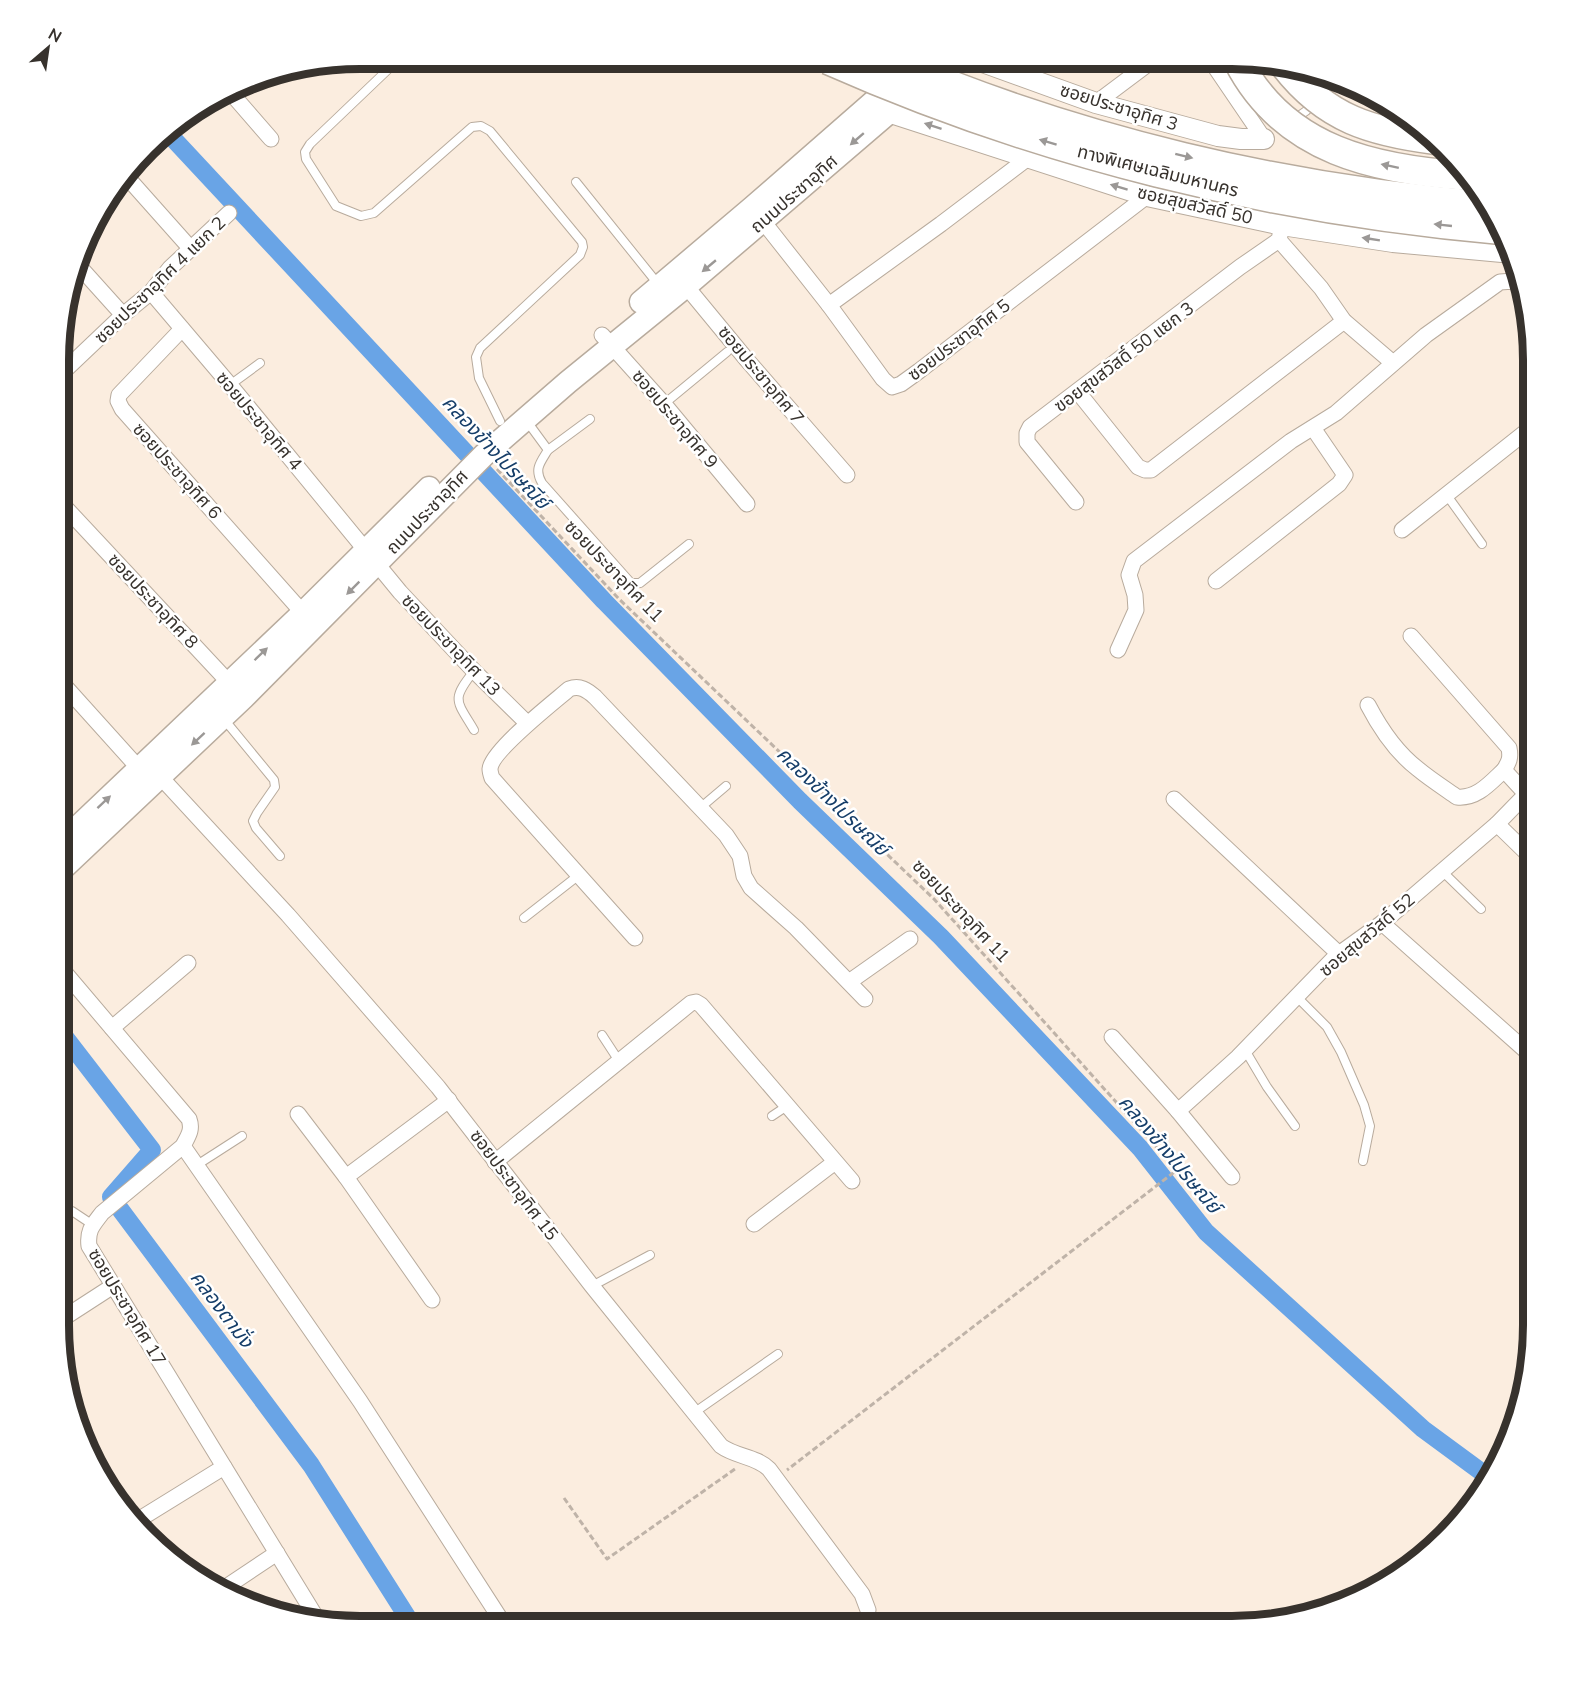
<svg xmlns="http://www.w3.org/2000/svg" width="1592" height="1685" font-family="Mulish,'Noto Sans Thai',sans-serif">
	<rect width="100%" height="100%" fill="#fbeddf"/>
	<g fill="none" stroke-linecap="round" stroke-linejoin="round">
		<g stroke="#69a4e6" stroke-width="18">
			<path d="M166 131 604 601 800 801 941 937 1140 1148 1206 1232 1423 1429 1491 1479"/>
			<path d="M61 1032 152 1150 111 1197 311 1465 413 1626"/>
		</g>
		<defs>
			<g id="service">
				<path d="M399 59 310 144 305 152 306 159 336 206 361 216 374 213 472 127 481 126 490 131 582 242 583 247 580 255 480 348 476 357 479 378 500 421"/>
				<path d="M1293 120 1306 111 1334 82"/>
				<path d="M576 182 658 284"/>
				<path d="M230 385 260 363"/>
				<path d="M664 404 727 352"/>
				<path d="M526 420 548 450C540 463 534 469 542 483L631 583H640L689 544"/>
				<path d="M548 450 590 419"/>
				<path d="M1446 494 1482 544"/>
				<path d="M223 718 274 780 275 787 257 813 253 821 256 828 280 856"/>
				<path d="M474 730C456 700 451 700 474 671"/>
				<path d="M700 808 726 786"/>
				<path d="M1442 871 1481 909"/>
				<path d="M524 918 579 875"/>
				<path d="M1297 997 1327 1027 1341 1052 1364 1105 1370 1126 1363 1161"/>
				<path d="M602 1035 619 1061"/>
				<path d="M1245 1050 1267 1087 1295 1126"/>
				<path d="M772 1116 787 1106"/>
				<path d="M197 1165 242 1136"/>
				<path d="M60 1212 65 1209 72 1211 93 1225"/>
				<path d="M592 1286 650 1255"/>
				<path d="M695 1412 778 1354"/>
				<path d="M868 1610 871 1626"/>
			</g>
			<g id="minor">
				<path d="M1211 61 1264 139"/>
				<path d="M231 93 271 139"/>
				<path d="M1096 103 1152 61"/>
				<path d="M126 176 191 249"/>
				<path d="M758 215 829 305 883 379 892 387 901 384 919 371 1147 196"/>
				<path d="M1279 240 1321 288 1344 321 1393 363"/>
				<path d="M78 265 123 315"/>
				<path d="M681 280 747 360 847 475"/>
				<path d="M151 292 230 385 400 592 474 671 527 723"/>
				<path d="M829 305 941 224 1028 158"/>
				<path d="M182 329 119 395 118 401 122 409 303 613"/>
				<path d="M602 335 664 404 747 504"/>
				<path d="M64 371 123 315 151 292 170 268 229 213"/>
				<path d="M1078 392 1138 467 1145 470H1151L1344 321"/>
				<path d="M1076 502 1027 442V433L1030 427 1240 267 1279 240 1282 225"/>
				<path d="M63 505 235 689"/>
				<path d="M1402 530 1533 426"/>
				<path d="M1216 581 1339 484 1345 475 1313 428"/>
				<path d="M1411 636 1509 748C1511 758 1509 762 1504 770"/>
				<path d="M1118 650 1136 610 1135 595 1129 575 1134 561 1291 441 1336 413 1426 335 1500 282 1514 281 1523 291"/>
				<path d="M62 683 144 774"/>
				<path d="M1368 705C1380 728 1397 753 1418 769 1430 779 1444 788 1457 797 1477 799 1490 783 1504 770L1526 794"/>
				<path d="M155 771 288 915 438 1087 592 1286 721 1446C736 1457 756 1456 769 1469L862 1594 868 1610"/>
				<path d="M1174 799 1339 954"/>
				<path d="M1497 824 1533 859"/>
				<path d="M1382 923 1533 1057"/>
				<path d="M635 938 492 778C491 775 490 772 490 769 491 751 554 702 569 689 580 685 587 690 595 697L726 835 740 856 744 876 751 888 796 928 865 999"/>
				<path d="M61 968 189 1119C193 1130 188 1136 183 1146L102 1213C93 1225 87 1230 89 1246L319 1622"/>
				<path d="M849 982 910 939"/>
				<path d="M112 1028 188 963"/>
				<path d="M1112 1037 1178 1111 1232 1177"/>
				<path d="M1178 1111 1238 1057 1336 956 1382 923 1497 824 1533 787"/>
				<path d="M298 1114 346 1177 432 1300"/>
				<path d="M183 1146 360 1401 505 1626"/>
				<path d="M495 1162 691 1003 696 1002 701 1005 852 1181"/>
				<path d="M346 1177 449 1100"/>
				<path d="M754 1224 835 1162"/>
				<path d="M59 1321 113 1286"/>
				<path d="M135 1522 224 1467"/>
				<path d="M220 1591 277 1553"/>
			</g>
			<g id="tertiary">
				<path d="M977 60 1096 103 1218 136 1241 139H1264"/>
				<path d="M888 112 1147 196 1282 225 1393 242 1513 253"/>
			</g>
			<g id="secondary">
				<path d="M641 302 752 208 902 77"/>
				<path d="M62 842 303 613 429 488"/>
				<path d="M61 870 243 698 484 455 568 382 686 286 950 60"/>
			</g>
		</defs>
		<use href="#service" stroke="#b8ab9d" stroke-width="10"/>
		<use href="#minor" stroke="#b8ab9d" stroke-width="17"/>
		<use href="#tertiary" stroke="#b8ab9d" stroke-width="22"/>
		<use href="#secondary" stroke="#b8ab9d" stroke-width="25"/>
		<g stroke="#bfb3a8" stroke-width="3" stroke-dasharray="6 3" stroke-linecap="butt">
			<path d="M497 469 619 599 934 899 1177 1170 787 1470"/>
			<path d="M564 1498 607 1559 735 1469"/>
		</g>
		<use href="#service" stroke="#fff" stroke-width="8"/>
		<use href="#minor" stroke="#fff" stroke-width="15"/>
		<use href="#tertiary" stroke="#fff" stroke-width="20"/>
		<use href="#secondary" stroke="#fff" stroke-width="22"/>
		<defs>
			<g id="motorway-bridge">
				<path d="M828 60C1040 154 1270 210 1501 230"/>
				<path d="M889 60C1079 141 1284 189 1489 206"/>
				<path d="M1238 61C1284 151 1376 170 1469 176"/>
				<path d="M1285 66C1326 119 1372 132 1436 140"/>
			</g>
		</defs>
		<use href="#motorway-bridge" stroke="#b8ab9d" stroke-width="31" stroke-linecap="butt"/>
		<use href="#motorway-bridge" stroke="#fff" stroke-width="28"/>
	</g>
	<defs><path id="oneway-solid" d="M-6-.8H1V-3.2L6.5 0L1 3.2V.8H-6Z" transform="scale(1.5)"/></defs>
	<g fill="#9b9896">
		<use href="#oneway-solid" transform="translate(933 126) rotate(-162)"/>
		<use href="#oneway-solid" transform="translate(857 139) rotate(139)"/>
		<use href="#oneway-solid" transform="translate(1048 142) rotate(-163)"/>
		<use href="#oneway-solid" transform="translate(1184 156) rotate(14)"/>
		<use href="#oneway-solid" transform="translate(1390 166) rotate(-168)"/>
		<use href="#oneway-solid" transform="translate(1119 187) rotate(-163)"/>
		<use href="#oneway-solid" transform="translate(1443 225) rotate(-174)"/>
		<use href="#oneway-solid" transform="translate(1371 239) rotate(-171)"/>
		<use href="#oneway-solid" transform="translate(709 266) rotate(140)"/>
		<use href="#oneway-solid" transform="translate(353 588) rotate(135)"/>
		<use href="#oneway-solid" transform="translate(261 654) rotate(-44)"/>
		<use href="#oneway-solid" transform="translate(198 739) rotate(137)"/>
		<use href="#oneway-solid" transform="translate(104 802) rotate(-43)"/>
	</g>
	<g text-anchor="middle" stroke-width="5" stroke-linejoin="round" paint-order="stroke">
		<g font-size="18" fill="#37322d" stroke="#fff">
			<text transform="translate(1119 107) rotate(17)" y="6">ซอยประชาอุทิศ 3</text>
			<text transform="translate(1158 171) rotate(14)" y="6">ทางพิเศษเฉลิมมหานคร</text>
			<text transform="translate(794 194) rotate(-41)" y="6">ถนนประชาอุทิศ</text>
			<text transform="translate(1195 205) rotate(13)" y="6">ซอยสุขสวัสดิ์ 50</text>
			<text transform="translate(160 280) rotate(-44)" y="6">ซอยประชาอุทิศ 4 แยก 2</text>
			<text transform="translate(959 340) rotate(-37)" y="6">ซอยประชาอุทิศ 5</text>
			<text transform="translate(1124 357) rotate(-37)" y="6">ฃอยสุขสวัสดิ์ 50 แยก 3</text>
			<text transform="translate(761 375) rotate(50)" y="6">ซอยประชาอุทิศ 7</text>
			<text transform="translate(675 419) rotate(50)" y="6">ซอยประชาอุทิศ 9</text>
			<text transform="translate(259 421) rotate(50)" y="6">ซอยประชาอุทิศ 4</text>
			<text transform="translate(177 471) rotate(48)" y="6">ซอยประชาอุทิศ 6</text>
			<text transform="translate(427 512) rotate(-46)" y="6">ถนนประชาอุทิศ</text>
			<text transform="translate(614 571) rotate(46)" y="6">ซอยประชาอุทิศ 11</text>
			<text transform="translate(153 601) rotate(47)" y="6">ซอยประชาอุทิศ 8</text>
			<text transform="translate(451 645) rotate(46)" y="6">ซอยประชาอุทิศ 13</text>
			<text transform="translate(961 911) rotate(47)" y="6">ซอยประชาอุทิศ 11</text>
			<text transform="translate(1367 935) rotate(-40)" y="6">ซอยสุขสวัสดิ์ 52</text>
			<text transform="translate(514 1185) rotate(53)" y="6">ซอยประชาอุทิศ 15</text>
			<text transform="translate(127 1307) rotate(59)" y="6">ซอยประชาอุทิศ 17</text>
		</g>
		<g font-size="20" font-style="italic" fill="#163e69" stroke="#fff">
			<text transform="translate(496 452) rotate(47)" y="7">คลองข้างไปรษณีย์</text>
			<text transform="translate(833 801) rotate(44)" y="7">คลองข้างไปรษณีย์</text>
			<text transform="translate(1170 1154) rotate(50)" y="7">คลองข้างไปรษณีย์</text>
			<text transform="translate(222 1309) rotate(53)" y="7">คลองตามั่ง</text>
		</g>
	</g>
	<path d="M0 0H1592V1685H0ZM360 69H1232A291 291 0 0 1 1523 360V1325A291 291 0 0 1 1232 1616H360A291 291 0 0 1 69 1325V360A291 291 0 0 1 360 69Z" fill="#fff" fill-rule="evenodd"/>
	<path fill="none" stroke="#37322d" stroke-width="8" d="M360 69H1232A291 291 0 0 1 1523 360V1325A291 291 0 0 1 1232 1616H360A291 291 0 0 1 69 1325V360A291 291 0 0 1 360 69Z"/>
	<g transform="translate(48 48) rotate(29)" stroke="#ffffff" stroke-width="4.5" paint-order="stroke">
	<path d="M0-4.5L10 22L0 15L-10 22Z" fill="#37322d"/>
	<text y="-9" font-size="16" font-weight="bold" text-anchor="middle" fill="#37322d">N</text>
	</g>
</svg>
